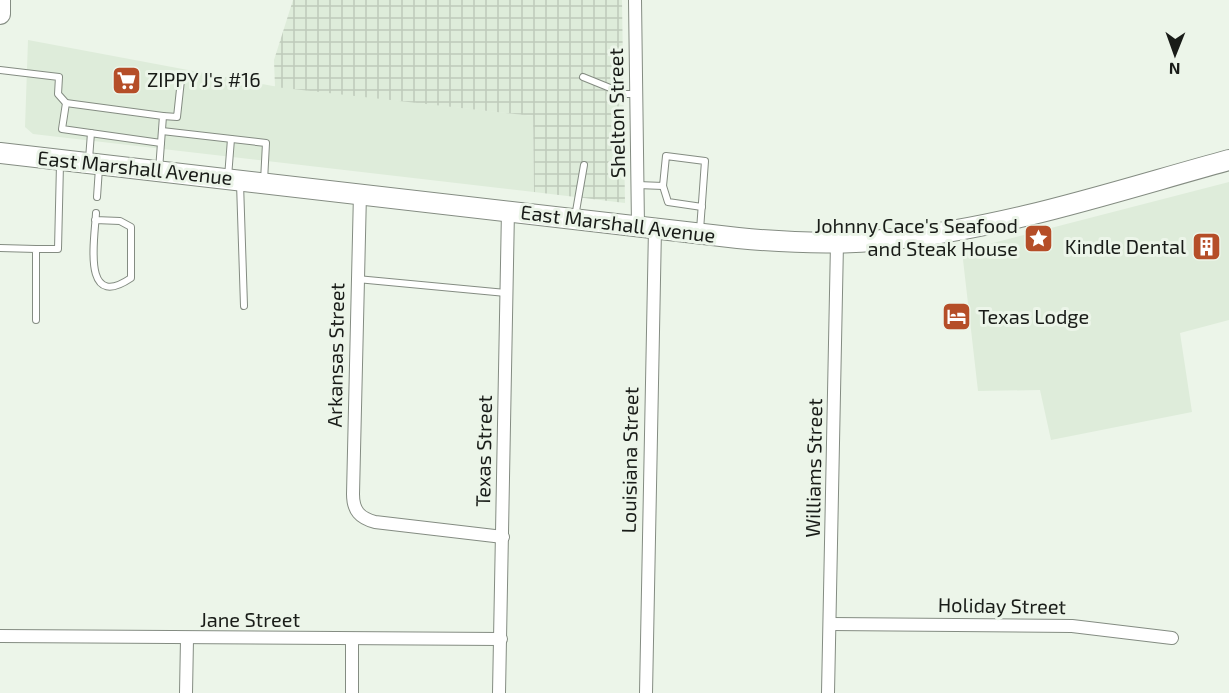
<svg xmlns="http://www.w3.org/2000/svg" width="1229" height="693" font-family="'Exo 2',sans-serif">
	<defs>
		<pattern id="industrial-grid" width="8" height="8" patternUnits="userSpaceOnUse" patternTransform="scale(1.5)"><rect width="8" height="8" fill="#deecda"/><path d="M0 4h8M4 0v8" fill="none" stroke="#becaba"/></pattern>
	</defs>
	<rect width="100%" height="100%" fill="#ecf5e9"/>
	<g fill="#deecda">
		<path d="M28 40 273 86 533 116 534 192 33 134 25 127Z"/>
		<path d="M1229 182V320L1180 333 1192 412 1051 440 1040 390 978 391 962 251Z"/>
	</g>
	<path fill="url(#industrial-grid)" d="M293 0H622L625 203 534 192 533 116 275 87 274 60Z"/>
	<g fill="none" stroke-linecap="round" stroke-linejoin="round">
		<defs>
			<g id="lane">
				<path d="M0 70 59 77 58 94 66 103 163 116 159 170"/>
				<path d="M583 77 625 94H636"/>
				<path d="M66 103 62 129 161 143"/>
				<path d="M163 116 177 117 181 80"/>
				<path d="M162 131 266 143 264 181"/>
				<path d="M89 159 91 133"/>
				<path d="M228 177 231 139"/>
				<path d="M240 183 244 306"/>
				<path d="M638 185 663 186 666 156 705 161 700 230"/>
				<path d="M663 186 668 202 702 207"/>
				<path d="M97 197 99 168"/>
				<path d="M575 217 584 165"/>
				<path d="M95 220 120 221 131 227V278C81 312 95 237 96 213"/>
				<path d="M0 248 36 249V320"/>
				<path d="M36 249H58L60 164"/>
				<path d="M357 279 506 293"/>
			</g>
			<g id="street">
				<path d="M635 0 638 226"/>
				<path d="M360 193 353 494C353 511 360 518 375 522L503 537"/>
				<path d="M831 624 1072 626 1172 638"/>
				<path d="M0 636 501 639"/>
				<path d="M186 693 187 639"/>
				<path d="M352 693V639"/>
				<path d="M499 693 508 210"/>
				<path d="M646 693 655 228"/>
				<path d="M828 693 837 243"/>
			</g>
			<g id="primary">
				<path d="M0 14V0"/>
				<path d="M0 153 738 238C790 243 841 245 893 239 1007 228 1119 190 1229 160"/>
			</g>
		</defs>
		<use href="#lane" stroke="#848c82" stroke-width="8"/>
		<use href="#street" stroke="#848c82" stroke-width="14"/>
		<use href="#primary" stroke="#848c82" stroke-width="22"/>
		<use href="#lane" stroke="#fff" stroke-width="6"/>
		<use href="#street" stroke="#fff" stroke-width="12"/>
		<use href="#primary" stroke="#fff" stroke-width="20"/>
	</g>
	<defs>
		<symbol id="supermarket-square" viewBox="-11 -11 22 22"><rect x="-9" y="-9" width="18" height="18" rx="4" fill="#b54e28" stroke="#ecf5e9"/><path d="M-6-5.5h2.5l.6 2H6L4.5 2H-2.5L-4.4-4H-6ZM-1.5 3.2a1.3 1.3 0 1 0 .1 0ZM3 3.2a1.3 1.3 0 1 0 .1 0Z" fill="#fff"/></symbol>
		<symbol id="sight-square" viewBox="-11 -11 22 22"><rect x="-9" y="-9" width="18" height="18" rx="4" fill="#b54e28" stroke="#ecf5e9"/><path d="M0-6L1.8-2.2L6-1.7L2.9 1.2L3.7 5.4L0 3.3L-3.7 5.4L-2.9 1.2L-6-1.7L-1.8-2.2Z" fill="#fff"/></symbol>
		<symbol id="building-square" viewBox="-11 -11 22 22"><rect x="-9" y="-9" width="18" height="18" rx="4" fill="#b54e28" stroke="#ecf5e9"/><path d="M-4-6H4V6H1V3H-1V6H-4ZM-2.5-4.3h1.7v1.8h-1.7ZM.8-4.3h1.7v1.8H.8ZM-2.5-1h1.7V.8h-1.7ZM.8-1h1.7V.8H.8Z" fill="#fff"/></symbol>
		<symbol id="hotel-square" viewBox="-11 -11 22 22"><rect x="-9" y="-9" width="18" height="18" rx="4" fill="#b54e28" stroke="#ecf5e9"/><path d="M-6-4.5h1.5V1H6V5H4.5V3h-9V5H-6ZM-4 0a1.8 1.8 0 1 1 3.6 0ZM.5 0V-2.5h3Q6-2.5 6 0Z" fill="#fff"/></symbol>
	</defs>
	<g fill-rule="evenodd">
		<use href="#supermarket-square" x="110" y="64" width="33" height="33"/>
		<use href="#sight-square" x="1022" y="222" width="33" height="33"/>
		<use href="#building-square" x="1190" y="230" width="33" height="33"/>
		<use href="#hotel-square" x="940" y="300" width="33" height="33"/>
	</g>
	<g text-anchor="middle" stroke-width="6" stroke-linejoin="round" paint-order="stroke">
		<g font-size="20" fill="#191c18" stroke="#ecf5e9" text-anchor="start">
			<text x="147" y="87">ZIPPY J's #16</text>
			<text x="1018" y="233" text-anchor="end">Johnny Cace's Seafood<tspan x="1018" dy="23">and Steak House</tspan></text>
			<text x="1186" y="254" text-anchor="end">Kindle Dental</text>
			<text x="978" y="324">Texas Lodge</text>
		</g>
		<g font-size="20" fill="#191c18" stroke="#ecf5e9">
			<text transform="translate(617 113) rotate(-91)" y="7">Shelton Street</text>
			<text transform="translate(135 168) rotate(6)" y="7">East Marshall Avenue</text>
			<text transform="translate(618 224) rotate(7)" y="7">East Marshall Avenue</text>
			<text transform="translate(336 355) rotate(-89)" y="7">Arkansas Street</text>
			<text transform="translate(484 451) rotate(-89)" y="7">Texas Street</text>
			<text transform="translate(630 460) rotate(-89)" y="7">Louisiana Street</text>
			<text transform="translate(814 468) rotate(-89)" y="7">Williams Street</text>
			<text transform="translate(1002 606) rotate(1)" y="7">Holiday Street</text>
			<text x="250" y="627">Jane Street</text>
		</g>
	</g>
	<g transform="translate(1175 54) rotate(181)" stroke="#ecf5e9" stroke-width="4.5" paint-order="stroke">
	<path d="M0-4.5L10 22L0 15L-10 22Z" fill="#191c18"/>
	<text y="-9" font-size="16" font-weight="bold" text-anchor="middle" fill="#191c18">N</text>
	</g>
</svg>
